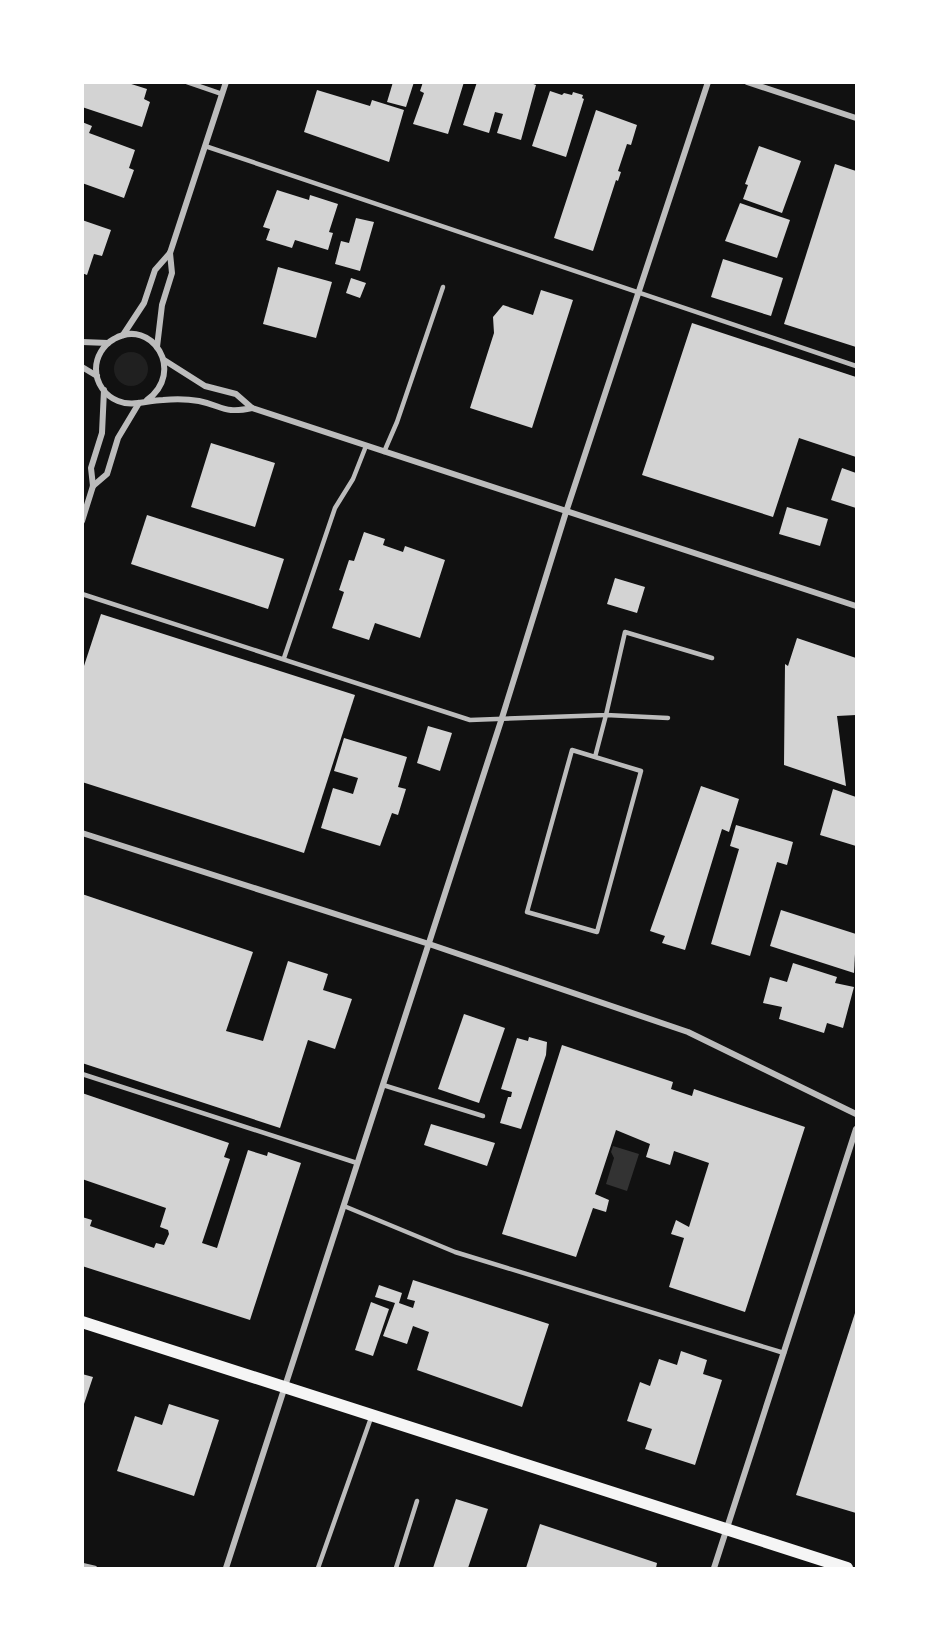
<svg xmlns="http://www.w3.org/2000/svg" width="939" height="1651" font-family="'Work Sans',sans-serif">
	<rect width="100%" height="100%" fill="#111"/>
	<circle fill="#202020" cx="131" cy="369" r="17"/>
	<path fill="#333" d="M613 1146 639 1154 627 1191 606 1184 614 1158 611 1152Z"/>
	<g fill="#d3d3d3">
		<path d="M82 82H125L147 89 144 99 150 102 142 127 82 107Z"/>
		<path d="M393 82H414L406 107 387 102Z"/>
		<path d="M423 82H464L448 134 413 124 424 93 420 91Z"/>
		<path d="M477 82H528L536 85 521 140 497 133 503 114 495 112 489 133 463 125Z"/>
		<path d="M317 90 370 106 372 100 404 110 389 162 304 132Z"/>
		<path d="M550 91 562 95 564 93 572 95 573 92 583 95 582 98 584 99 566 157 532 146Z"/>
		<path d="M596 110 637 125 631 145 627 144 618 171 621 172 618 181 616 180 593 251 554 238Z"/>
		<path d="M82 122 92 126 89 133 135 150 129 168 134 170 124 198 82 183Z"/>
		<path d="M759 146 801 161 782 213 743 199 748 185 745 184Z"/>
		<path d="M835 164 856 171V347L784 324Z"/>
		<path d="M277 190 309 200 310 195 338 204 329 232 333 233 328 250 295 240 292 248 266 240 270 229 263 227Z"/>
		<path d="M740 203 790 220 777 258 725 241Z"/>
		<path d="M356 218 374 222 360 271 335 264 341 241 349 243Z"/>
		<path d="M82 220 111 230 102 256 94 254 87 275 82 273Z"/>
		<path d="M723 259 783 278 771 316 711 297Z"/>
		<path d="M278 267 332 282 316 338 263 324Z"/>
		<path d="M351 278 366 283 360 298 346 293Z"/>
		<path d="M541 290 573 300 532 428 470 408 494 333 493 317 503 305 533 315Z"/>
		<path d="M692 323 856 377V457L799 438 773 517 642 475Z"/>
		<path d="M211 443 275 463 255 527 191 507Z"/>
		<path d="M842 468 856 473V508L831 500Z"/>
		<path d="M787 507 828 519 820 546 779 534Z"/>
		<path d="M147 515 284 559 268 609 131 564Z"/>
		<path d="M364 532 385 539 383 545 403 552 405 546 445 560 420 638 375 623 369 640 332 628 344 592 339 590 349 560 354 561Z"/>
		<path d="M615 578 645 587 637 613 607 604Z"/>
		<path d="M101 614 355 695 304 853 82 782V672Z"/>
		<path d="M797 638 856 658V715L837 716 846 786 784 765 785 664 788 666Z"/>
		<path d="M428 726 452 733 440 771 417 763Z"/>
		<path d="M344 738 407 757 398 787 406 789 398 815 392 813 380 846 321 828 333 788 353 794 358 778 334 771Z"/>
		<path d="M701 786 739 799 729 832 722 829 685 950 662 943 665 936 650 931Z"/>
		<path d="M833 789 856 797V846L820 835Z"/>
		<path d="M736 825 793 842 787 865 777 862 750 956 711 944 739 849 730 846Z"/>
		<path d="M82 894 253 952 226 1031 263 1041 288 961 328 974 323 990 352 999 335 1049 308 1040 280 1128 82 1063Z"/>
		<path d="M781 910 856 934 854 973 770 946Z"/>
		<path d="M793 963 837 977 835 983 854 987 843 1028 827 1023 824 1033 779 1019 782 1007 763 1003 770 977 787 982Z"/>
		<path d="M464 1014 505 1028 479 1103 438 1089Z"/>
		<path d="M529 1037 547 1042 546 1055 521 1129 500 1123 508 1097H511L512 1092 501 1089 517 1038 528 1041Z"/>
		<path d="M562 1045 673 1082 671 1089 692 1096 694 1089 805 1127 745 1312 669 1287 684 1238 671 1234 676 1220 689 1227 709 1163 674 1151 670 1165 646 1157 650 1144 616 1130 595 1194 609 1200 606 1212 593 1208 576 1257 502 1234Z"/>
		<path d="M82 1093 229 1143 224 1157 230 1159 202 1243 217 1248 248 1150 267 1156 268 1152 301 1163 250 1320 82 1266V1217L92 1220 90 1226 154 1248 156 1243 164 1245 169 1234 168 1230 160 1227 166 1208 82 1179Z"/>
		<path d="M431 1124 495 1143 487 1166 424 1145Z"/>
		<path d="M413 1280 549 1324 522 1407 417 1370 429 1332 413 1326 407 1344 383 1336 395 1303 375 1297 379 1285 402 1293 399 1303 413 1308 415 1301 407 1299Z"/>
		<path d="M371 1302 389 1309 373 1356 355 1350Z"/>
		<path d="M856 1310V1513L796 1495Z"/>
		<path d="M681 1351 707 1360 703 1374 722 1380 695 1465 645 1449 652 1429 627 1421 640 1382 650 1386 659 1359 677 1365Z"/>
		<path d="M82 1374 93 1377 83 1407H82Z"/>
		<path d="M169 1404 219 1420 194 1496 117 1471 135 1416 162 1425Z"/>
		<path d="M456 1499 488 1509 468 1568H433Z"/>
		<path d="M540 1524 657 1563 656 1568H526Z"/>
	</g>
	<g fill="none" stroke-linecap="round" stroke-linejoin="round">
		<g stroke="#bcbcbc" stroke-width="4.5">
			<path d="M187 82 222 94"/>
			<path d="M205 146 856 366"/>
			<path d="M384 452 397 422 443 287"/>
			<path d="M82 594 470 720 606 715 625 632 712 658"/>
			<path d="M284 658 335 508 353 479 366 446"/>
			<path d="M595 757 641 771 597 932 527 912 572 750 595 757 606 715 668 718"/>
			<path d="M82 1074 357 1163"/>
			<path d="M383 1085 483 1116"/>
			<path d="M344 1206 455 1252 784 1353"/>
			<path d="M82 1565 95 1568"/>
			<path d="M318 1568 372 1415"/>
			<path d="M396 1568 417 1501"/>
		</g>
		<g stroke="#bcbcbc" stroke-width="6">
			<path d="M747 82 856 118"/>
			<path d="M123 335 144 303 155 270 170 253 226 82"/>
			<path d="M82 342 108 343"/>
			<path d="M157 347 162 305 172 273 170 253"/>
			<path d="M164 360 205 386 236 394 252 408 856 606"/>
			<path d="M82 367 97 376"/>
			<path d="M147 400C186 372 152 317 114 339 103 345 96 357 96 369 96 383 105 396 118 401 132 407 148 400 163 400 175 399 187 399 199 401 223 406 224 414 252 408"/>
			<path d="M93 486 107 474 118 438 139 403"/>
			<path d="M82 521 93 486 91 468 102 433 104 390"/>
			<path d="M82 833 429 944 688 1032 856 1114"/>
			<path d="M226 1568 501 721 566 512 708 82"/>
			<path d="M714 1568 856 1129"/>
		</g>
		<path stroke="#f5f5f5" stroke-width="12" d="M82 1322 847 1568"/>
	</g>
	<rect width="939" height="1651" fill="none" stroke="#ffffff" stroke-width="168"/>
</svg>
